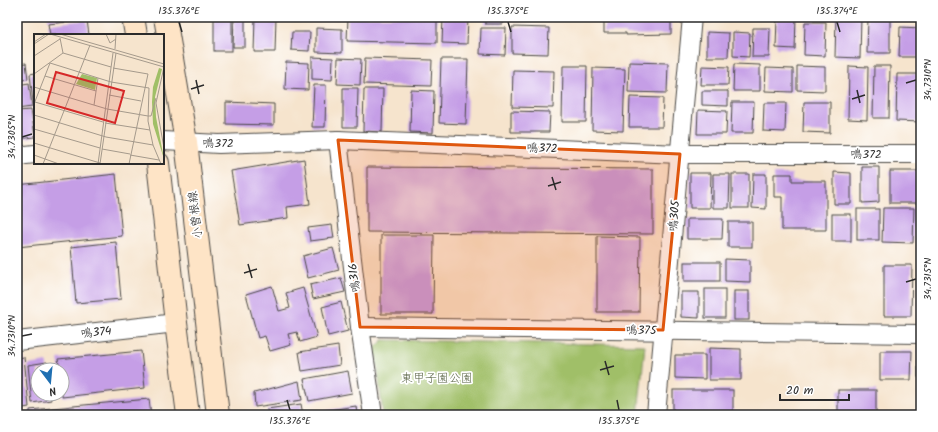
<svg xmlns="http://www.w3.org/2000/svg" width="938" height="432" font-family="Kalam,'Klee One',sans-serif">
	<rect width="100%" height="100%" fill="#fff"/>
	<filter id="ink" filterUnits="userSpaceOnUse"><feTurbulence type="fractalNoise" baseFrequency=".025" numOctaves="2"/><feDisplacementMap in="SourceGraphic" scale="8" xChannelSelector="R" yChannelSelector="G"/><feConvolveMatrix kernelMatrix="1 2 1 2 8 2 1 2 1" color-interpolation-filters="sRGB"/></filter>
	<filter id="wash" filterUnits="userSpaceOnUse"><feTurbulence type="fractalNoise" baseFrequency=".012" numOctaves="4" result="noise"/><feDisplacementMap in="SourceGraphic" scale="16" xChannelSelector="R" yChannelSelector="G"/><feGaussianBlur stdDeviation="0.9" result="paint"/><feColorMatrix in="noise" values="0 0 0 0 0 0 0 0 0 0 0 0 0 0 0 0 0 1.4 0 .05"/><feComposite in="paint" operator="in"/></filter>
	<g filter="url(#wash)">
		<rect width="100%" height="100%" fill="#f6e4cd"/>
		<path fill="#a0bf67" stroke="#667549" d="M383 340 645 345 638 415H383L375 348Z"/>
		<g id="blocks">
			<g fill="#c59ee6">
				<path d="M48 17H71L72 18 48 20Z"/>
				<rect x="214" y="17" width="18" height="34"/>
				<path d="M234 17H245V47H233Z"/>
				<path d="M255 17H276L275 52H254Z"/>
				<path d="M291 17H305L304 20H291Z"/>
				<rect x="323" y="17" width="15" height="2"/>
				<path d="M348 17H437V43L347 41Z"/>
				<path d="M443 17H468L467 44 442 43Z"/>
				<path d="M485 17H504L503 24H485Z"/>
				<path d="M604 17H671V34L626 35V33H604Z"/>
				<path d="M777 17H796L795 49 776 48Z"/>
				<path d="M836 17H861L860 58 835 57Z"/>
				<path d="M868 17H890V53H867Z"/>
				<path d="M87 20 89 35H50L48 24Z"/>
				<path d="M805 22H826L825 56 804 55Z"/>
				<path d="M512 27 549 28 548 54 512 53Z"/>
				<path d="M900 27 921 28V57H899Z"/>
				<path d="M316 28 342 29V53L316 52Z"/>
				<path d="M481 28H506L505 55 480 54Z"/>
				<path d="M753 28H770L769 57H752Z"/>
				<path d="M292 32H310L309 51 291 50Z"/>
				<path d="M707 32 729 33 728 57H707Z"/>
				<path d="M733 32 750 33 749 57 733 56Z"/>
				<path d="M312 57 333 58 332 80 312 79Z"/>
				<path d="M338 58 361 59 360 85 337 84Z"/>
				<path d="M365 58 432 60 431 86 364 84Z"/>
				<path d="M441 59H468L466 124 439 123Z"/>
				<path d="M286 62 309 63 308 90 285 89Z"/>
				<path d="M629 62 668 63 667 93 628 92Z"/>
				<path d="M26 63 28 79 17 81V64Z"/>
				<path d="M734 64 760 65V91H733Z"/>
				<path d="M563 66H587L586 122H562Z"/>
				<path d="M702 66 729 67 728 85H701Z"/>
				<path d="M797 66 825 67V91L797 90Z"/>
				<path d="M849 66 868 67 867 120 848 119Z"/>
				<path d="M874 66H890L889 118H873Z"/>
				<path d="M593 68 625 69 623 131 592 130Z"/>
				<path d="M766 68 793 69V92L765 91Z"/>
				<path d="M513 70 554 71 553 108 512 107Z"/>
				<path d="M35 73V111H34L30 74Z"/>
				<path d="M897 74H921V122L896 121Z"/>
				<path d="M29 83 32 107 17 109V85Z"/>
				<path d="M314 85H326L325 127H312Z"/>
				<path d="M343 88H358L357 127H343Z"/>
				<path d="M364 89H383L382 132 363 131Z"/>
				<path d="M411 90 434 91 433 133 410 132Z"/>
				<path d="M702 91H728V106L702 105Z"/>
				<path d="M630 97 663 98 662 127H629Z"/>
				<path d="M226 102 274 104V125L226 124Z"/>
				<path d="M732 102H754L753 133H731Z"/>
				<path d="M804 102H830V133L803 132Z"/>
				<path d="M764 103H786L785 132 763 131Z"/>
				<path d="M31 110 35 137 17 139V111Z"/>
				<path d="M698 110 727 111 726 134H697Z"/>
				<path d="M511 111 550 112 549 132H511Z"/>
				<path d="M304 159 310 204 287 207 288 218 240 225 231 171Z"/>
				<path d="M367 167 653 169V234L367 232Z"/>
				<path d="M862 167H879V202L862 203Z"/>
				<rect x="890" y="171" width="31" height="32"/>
				<path d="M834 172 851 173V204H834Z"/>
				<path d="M690 173H711L710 208H690Z"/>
				<path d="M116 174 122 236 17 247V185Z"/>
				<path d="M713 174H730L729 208H713Z"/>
				<rect x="732" y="174" width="17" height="34"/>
				<path d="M753 174H766V209L752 208Z"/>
				<path d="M774 174H792V181H826V230H782V197H774Z"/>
				<path d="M883 208H914L913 243 882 242Z"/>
				<rect x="857" y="209" width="22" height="31"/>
				<rect x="832" y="214" width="19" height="27"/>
				<path d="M687 219H723L722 239H687Z"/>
				<rect x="728" y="222" width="24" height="25"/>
				<path d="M332 225 334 238 310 241 308 228Z"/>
				<path d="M381 235H434L433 314H381Z"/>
				<path d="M597 236 640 237 639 312H597Z"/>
				<path d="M116 242 121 299 76 303 71 247Z"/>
				<path d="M333 248 339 270 308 278 303 256Z"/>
				<path d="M725 259 750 260V282L725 281Z"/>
				<rect x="684" y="262" width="36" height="19"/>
				<path d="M884 265H912L911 316H884Z"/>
				<path d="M919 277H921V314H918Z"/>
				<path d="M341 278 345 292 313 299 310 285Z"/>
				<path d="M272 286 279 311 290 308 286 293 303 288 317 337 300 342 297 332 288 334 291 345 270 351 265 336 258 338 246 294Z"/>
				<rect x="705" y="289" width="20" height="29"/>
				<rect x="734" y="291" width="15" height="29"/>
				<path d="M681 292H699V318L681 317Z"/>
				<path d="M341 302 348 331 328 336 322 307Z"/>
				<path d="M338 346 340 365 302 371 299 352Z"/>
				<path d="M709 348 741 349V380H709Z"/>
				<rect x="918" y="350" width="3" height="27"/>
				<path d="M141 351 145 388 62 397V370H60L58 359Z"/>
				<path d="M880 351H912L911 380H880Z"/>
				<path d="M675 355H705V379L675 378Z"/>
				<path d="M24 357 29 407 17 409V358Z"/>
				<path d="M47 362V370H38V394H50L51 400 32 403 28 365Z"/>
				<path d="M348 371 352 393 309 401 304 379Z"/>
				<path d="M299 381 302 400 255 407 254 393Z"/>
				<rect x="673" y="390" width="60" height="25"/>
				<rect x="838" y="390" width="38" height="25"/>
				<path d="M149 399 151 415H30V410Z"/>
				<path d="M301 404 303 415H268L267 409Z"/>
				<path d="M356 406 357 415H316L315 412Z"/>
			</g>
		</g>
	</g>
	<g filter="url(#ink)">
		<use href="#blocks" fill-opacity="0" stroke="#494743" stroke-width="1"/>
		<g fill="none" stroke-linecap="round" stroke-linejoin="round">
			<defs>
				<g id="street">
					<path d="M338 140 360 327 373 415"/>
					<path d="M163 141 219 144 338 140 680 154H921"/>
					<path d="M17 156 35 154"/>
					<path d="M360 327 921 334"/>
					<path d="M17 341 176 323"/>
					<path d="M656 415 692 17"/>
				</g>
				<g id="secondary">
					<path d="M133 17 136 35"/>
					<path d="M165 17 186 142 218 415"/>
					<path d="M158 163 176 323 188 415"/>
				</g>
			</defs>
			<use href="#street" stroke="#494743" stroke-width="20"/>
			<use href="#secondary" stroke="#494743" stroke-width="24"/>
			<use href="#street" stroke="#fff" stroke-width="18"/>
			<use href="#secondary" stroke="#fee4c6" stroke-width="22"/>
		</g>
	</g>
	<path fill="#df570e" fill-opacity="0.2" stroke="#df570e" stroke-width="3" stroke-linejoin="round" d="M338 140 680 154 663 330 360 327Z"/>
	<path fill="none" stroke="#2b2b2b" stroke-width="1.5" d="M179 22 182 32M508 22 511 32M837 22 840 32M196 80 199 94M906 83 916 80M191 89 204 85M857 90 860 103M852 99 865 95M22 137 32 134M552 177 556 190M548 186 561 182M248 264 252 278M244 273 257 269M906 282 916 279M22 336 32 334M605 361 609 375M600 370 614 366M287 400 290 410M617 400 619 410"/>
	<g text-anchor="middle" stroke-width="3.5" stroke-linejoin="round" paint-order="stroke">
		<g font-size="12" fill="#2b2b2b" stroke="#fff">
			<text x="218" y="147">鳴372</text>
			<text transform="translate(542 148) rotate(2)" y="4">鳴372</text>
			<text x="866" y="158">鳴372</text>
			<text transform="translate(195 215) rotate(-97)" y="4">小曽根線</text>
			<text transform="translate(674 216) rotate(-85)" y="4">鳴305</text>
			<text transform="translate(354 278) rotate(-97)" y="4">鳴316</text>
			<text transform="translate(641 330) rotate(1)" y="4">鳴375</text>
			<text transform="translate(96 332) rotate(-6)" y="4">鳴374</text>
		</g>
		<g font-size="12" fill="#545f40" stroke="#fff">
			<text x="437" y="382">東甲子園公園</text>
		</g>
	</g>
	<g transform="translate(34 34)">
		<rect width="130" height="130" fill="#f6e4cd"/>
		<path d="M125 34 128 35 121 63 122 83 130 125 119 90 118 68 119 53ZM48 40 63 44 61 56 42 50Z" fill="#a0bf67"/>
		<path fill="none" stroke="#a59a8c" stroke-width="1" d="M16 0 130 33M26 0 130 30M72 0 76 9 82 5M26 4 29 19M0 8 12 0M0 10 15 0M81 15 82 0M29 19 77 33M0 22 26 5M130 33 122 69 130 114M79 34 114 40 95 130M0 40 29 19M11 42 62 57M0 53 73 75 114 82M75 61 107 67M1 68 69 88M0 70 16 29 77 48 115 54 114 87 119 111 127 130M60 71 64 44M0 81 72 103 119 111M114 82H117L122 64M71 89 116 96M0 95 66 114M0 109 66 129M68 115 96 120M0 121 25 130M96 121 125 126M9 130 56 11M64 130 79 19M66 130 82 19"/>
		<path fill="#d62828" fill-opacity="0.15" stroke="#d62828" stroke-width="2" d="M22 38 90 57 81 89 13 69Z"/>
		<rect width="130" height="130" fill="none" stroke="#2b2b2b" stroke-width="2"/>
	</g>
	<rect width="938" height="432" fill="none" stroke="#fff" stroke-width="44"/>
	<g transform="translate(50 382) rotate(164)"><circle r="19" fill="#ffffff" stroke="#aaaaaa"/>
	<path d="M0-3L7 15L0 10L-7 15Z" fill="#1f6fb2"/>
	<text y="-6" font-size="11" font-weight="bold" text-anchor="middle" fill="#2b2b2b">N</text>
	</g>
	<path d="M780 394v6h69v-6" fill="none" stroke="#2b2b2b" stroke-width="2"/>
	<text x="786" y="394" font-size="12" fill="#2b2b2b" stroke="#ffffff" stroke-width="3" paint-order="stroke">20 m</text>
	<rect x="22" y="22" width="894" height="388" fill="none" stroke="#2b2b2b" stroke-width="1.5"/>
	<g font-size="10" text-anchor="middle" fill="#2b2b2b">
		<text x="179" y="14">135.376°E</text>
		<text x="508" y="14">135.375°E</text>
		<text x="837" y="14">135.374°E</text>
		<text transform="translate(927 80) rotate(-90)" y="4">34.7310°N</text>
		<text transform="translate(11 137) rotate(-90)" y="4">34.7305°N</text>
		<text transform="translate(927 279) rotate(-90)" y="4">34.7315°N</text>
		<text transform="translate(11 336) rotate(-90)" y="4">34.7310°N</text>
		<text x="290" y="424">135.376°E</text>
		<text x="619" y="424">135.375°E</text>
	</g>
</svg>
